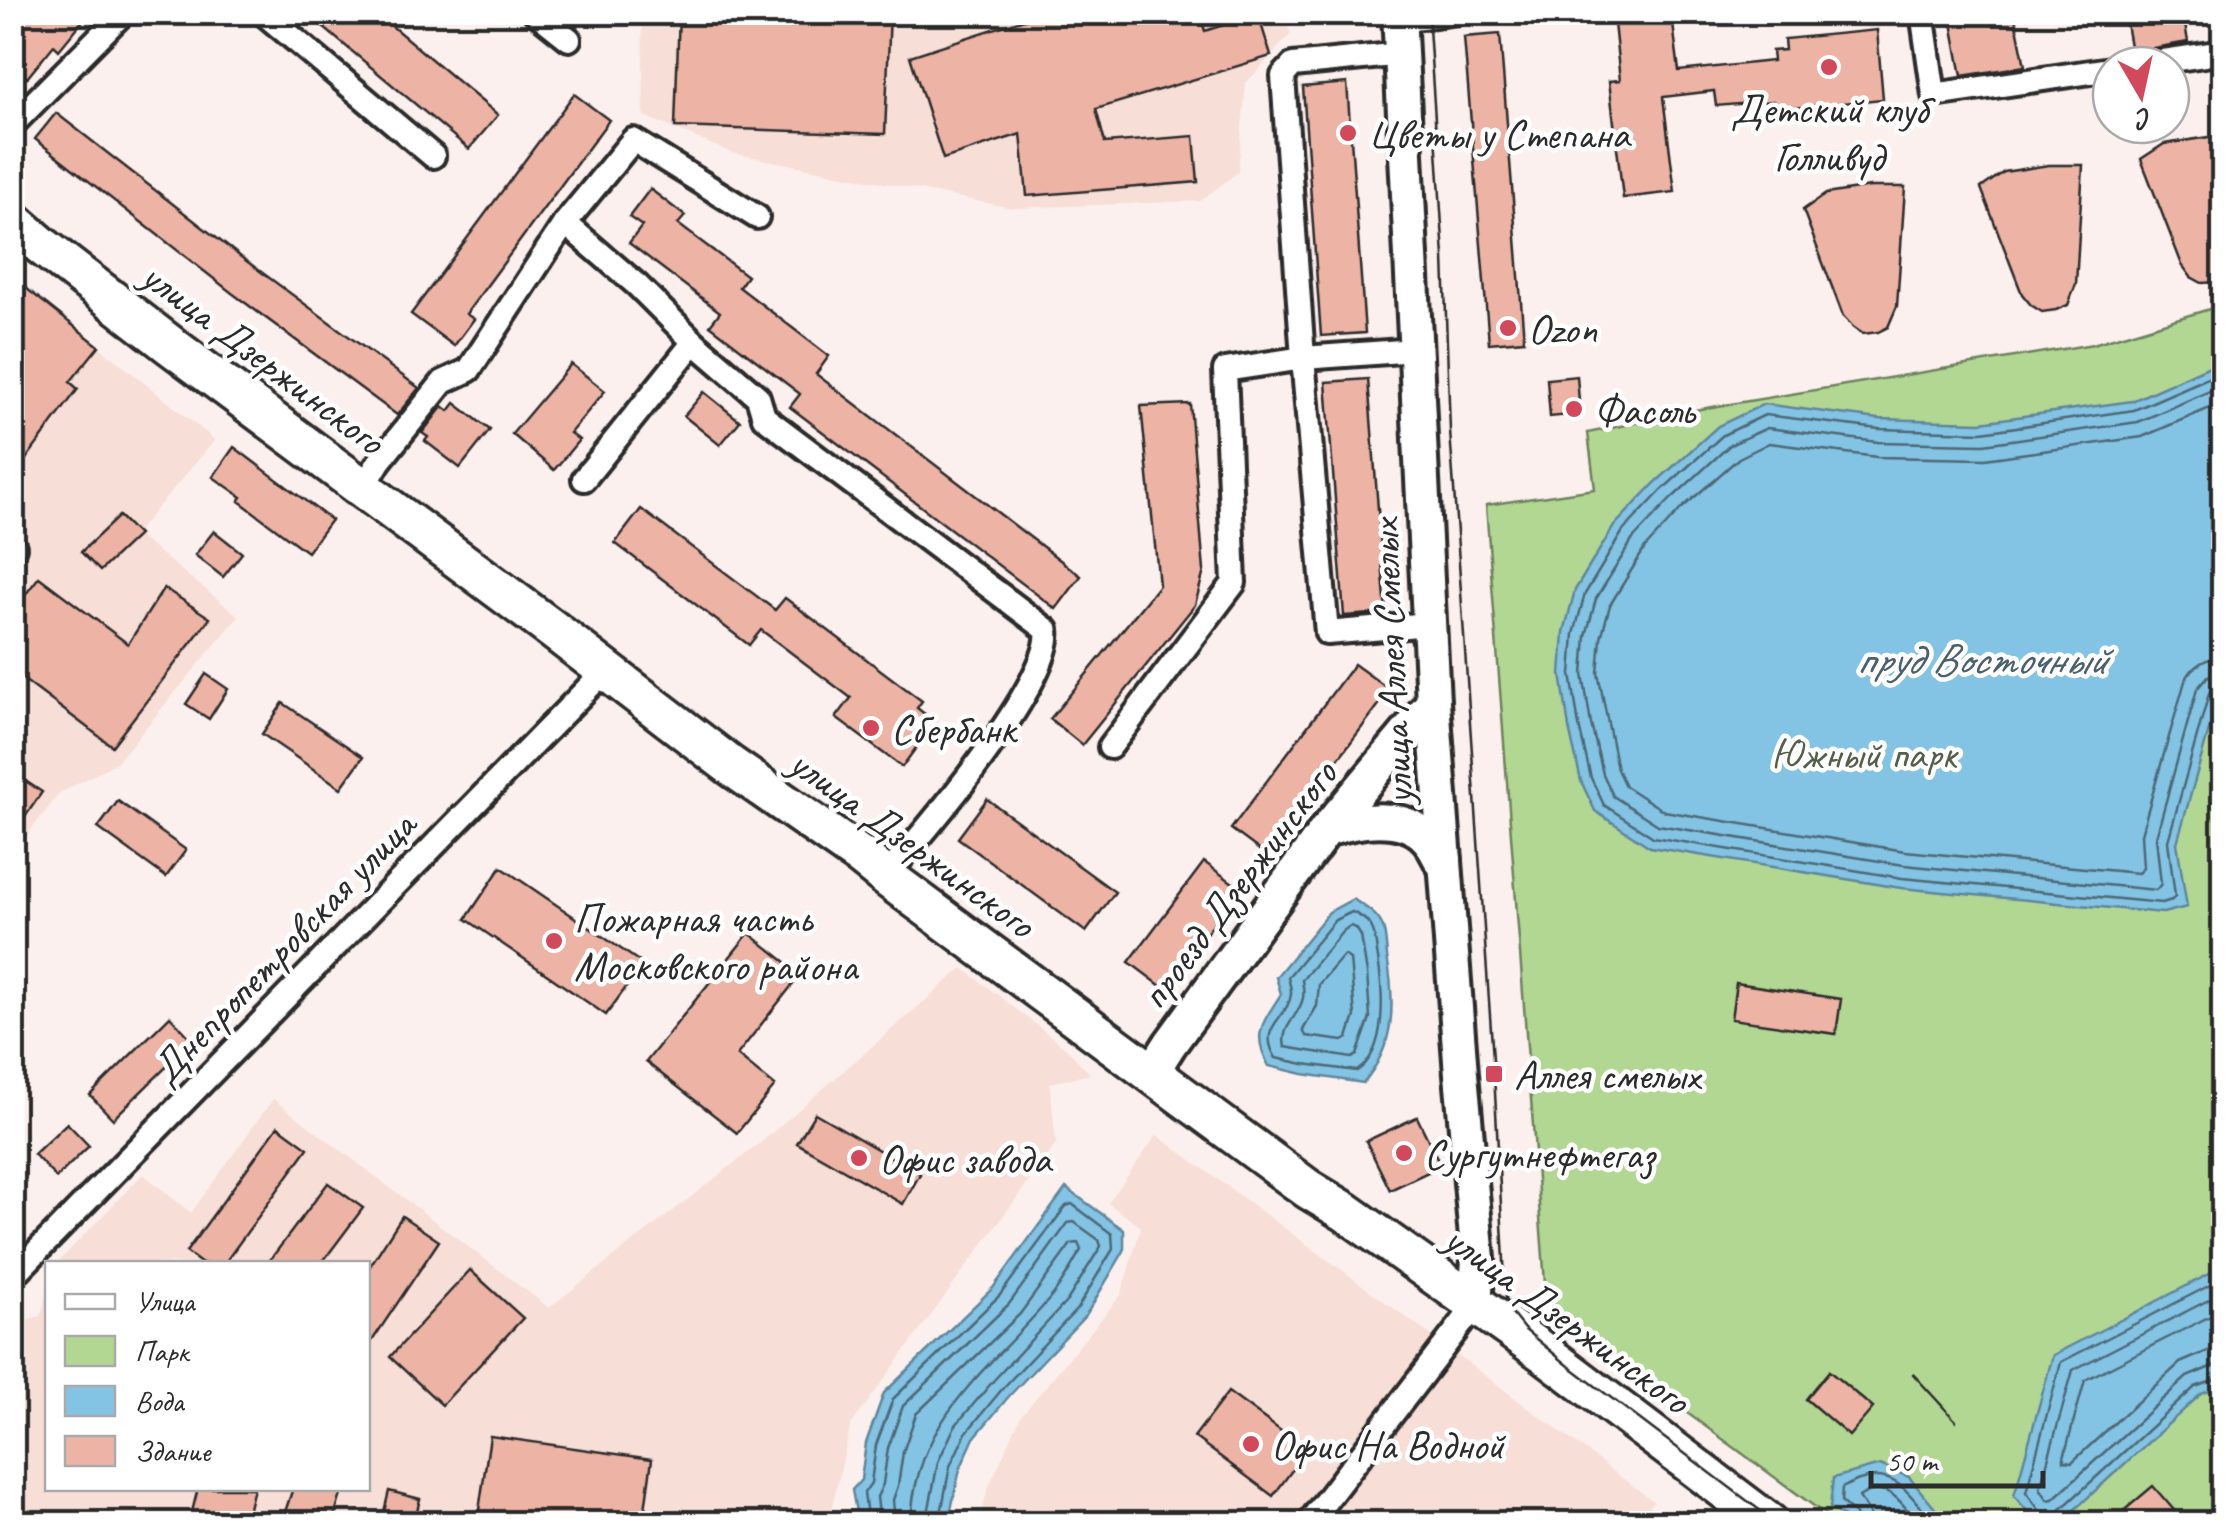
<svg xmlns="http://www.w3.org/2000/svg" width="2236" height="1536" font-family="Caveat,sans-serif">
	<rect width="100%" height="100%" fill="#fbf0ed"/>
	<filter id="ink" filterUnits="userSpaceOnUse"><feTurbulence type="fractalNoise" baseFrequency=".01" numOctaves="2"/><feDisplacementMap in="SourceGraphic" scale="20" xChannelSelector="R" yChannelSelector="G"/><feConvolveMatrix kernelMatrix="1 2 1 2 8 2 1 2 1" color-interpolation-filters="sRGB"/></filter>
	<g filter="url(#ink)">
		<g fill="#f7ded7">
			<path d="M1281 12 1291 34 1246 83 1238 172 1200 201 1012 208 732 153 644 116 642 13Z"/>
			<path d="M13 277 215 440 135 534 239 616 117 762 60 793 13 852Z"/>
			<path d="M963 968 1066 1048 1090 1074 1050 1083 1056 1144 851 1425 828 1523H13L12 1323 41 1316 47 1290 48 1488H368V1264L57 1263 143 1174 191 1213 273 1099 549 1308 759 1144Z"/>
			<path d="M1157 1135 1425 1331 1653 1501 1639 1524H977L990 1484 1021 1416 1121 1295 1141 1227 1108 1203Z"/>
		</g>
		<path fill="#b2d792" stroke="#6e815e" stroke-width="2.5" d="M2223 305V1523H1837L1547 1310 1486 505 1595 489 1588 433 1700 409 2093 344Z"/>
		<g fill="#83c3e4" stroke="#60869a" stroke-width="2.5">
			<path d="M2223 360V686L2219 695 2177 843 2187 907 2163 913 1901 888 1650 847 1595 811 1581 781 1569 728 1561 674 1564 632 1575 590 1614 526 1655 483 1718 426 1764 404 1879 419 1981 422 2132 401Z"/>
			<path d="M1353 899C1363 906 1377 913 1382 925 1386 933 1386 947 1387 956 1395 1003 1396 1045 1363 1083L1303 1074 1269 1066C1251 1033 1263 1023 1281 994L1276 977 1329 912Z"/>
			<path d="M1066 1188 1124 1230V1251L1086 1315 1010 1395 974 1438 960 1469 948 1523H858L852 1490 861 1480 866 1443 884 1393 993 1288Z"/>
			<path d="M2223 1267V1386L2201 1394 2060 1523H2038L2014 1496 2053 1355Z"/>
			<path d="M1880 1465 1909 1477 1947 1523H1853L1830 1508 1833 1478Z"/>
		</g>
		<g fill="none" stroke-linecap="round" stroke-linejoin="round">
			<g stroke="#4e6875" stroke-width="2.5">
				<path d="M2224 371 2134 410 1982 432 1879 429 1765 415 1723 435 1662 490 1623 531 1585 594 1574 634 1571 674 1579 726 1591 778 1604 805 1653 837 1902 878 2162 903 2172 900 2175 896 2168 841 2209 693 2214 686 2224 685"/>
				<path d="M2224 385 2138 422 1984 444 1878 442 1767 428 1730 445 1671 499 1633 539 1596 599 1586 636 1583 674 1591 724 1603 774 1613 796 1658 825 1904 865 2156 890 2161 884 2156 837 2197 689 2208 676 2224 672"/>
				<path d="M2224 402 2142 437 1985 459 1877 457 1769 443 1739 458 1681 509 1645 548 1610 605 1601 638 1598 673 1617 769 1625 786 1664 811 1905 851 2138 873 2143 868 2141 834 2185 681C2193 665 2206 657 2224 657"/>
				<path d="M1352 912C1359 915 1366 919 1371 926 1376 935 1376 948 1378 958 1383 991 1388 1051 1357 1071L1304 1064 1276 1058C1256 1026 1289 1018 1291 994 1292 989 1289 983 1288 977L1335 920Z"/>
				<path d="M1350 926 1356 928 1361 936 1367 973 1370 1018 1357 1055 1352 1058 1285 1047C1280 1026 1299 1017 1303 998 1304 993 1303 985 1302 980L1343 931Z"/>
				<path d="M1344 955 1350 959 1355 1016 1348 1038 1343 1041 1306 1036 1303 1030 1317 1006 1319 984Z"/>
				<path d="M2224 1292 2073 1370 2040 1488 2048 1500 2053 1499 2187 1377 2213 1366 2224 1364"/>
				<path d="M2224 1309 2085 1380 2064 1457V1461L2072 1462 2180 1363 2208 1351 2224 1349"/>
				<path d="M868 1524 864 1493 871 1483 876 1445 893 1399 1000 1295 1066 1206 1072 1204 1112 1234 1113 1249 1077 1309 1003 1388 966 1433 950 1466 939 1524"/>
				<path d="M880 1524 877 1497 883 1484 888 1448 903 1406 1009 1304 1068 1223 1074 1222 1099 1240 1101 1246 1067 1301 994 1380 955 1426 938 1462 926 1524"/>
				<path d="M895 1524 893 1500 898 1486 903 1452 916 1414 1020 1314 1071 1244 1078 1243 1081 1250C1072 1265 1063 1283 1052 1296 990 1370 914 1417 911 1524"/>
				<path d="M1857 1524 1855 1514 1841 1502 1842 1488C1890 1460 1906 1489 1934 1524"/>
				<path d="M1870 1524 1869 1513 1859 1497C1887 1477 1902 1503 1918 1524"/>
				<path d="M2045 1524 2047 1521 2026 1492 2061 1362 2224 1278"/>
				<path d="M2054 1524 2053 1521 2058 1512 2195 1387 2224 1377"/>
			</g>
		</g>
		<g fill="#edb4a5" stroke="#2b2b2b" stroke-width="2.5">
			<path d="M12 12H90L59 50 54 45 27 78 12 66Z"/>
			<path d="M305 12H375L498 115 469 149Z"/>
			<path d="M679 12H890L885 134 675 127Z"/>
			<path d="M1046 12H1199L1205 31 1258 14 1271 56 1096 109 1105 143 1194 136 1198 182 1027 196 1021 134 943 159 910 56Z"/>
			<path d="M1950 12H2014L2025 66 1962 76Z"/>
			<path d="M2124 12H2183L2188 42 2131 52Z"/>
			<path d="M1672 16 1679 71 1773 61 1772 51 1785 50 1784 39 1877 30 1883 99 1774 110 1773 101 1716 106 1714 91 1663 97 1675 192 1623 198 1609 81 1620 80 1614 23Z"/>
			<path d="M1500 34 1524 340 1489 343 1464 37Z"/>
			<path d="M1347 83 1365 333 1321 336 1303 87Z"/>
			<path d="M574 94 609 120 466 314 474 319 454 346 411 314Z"/>
			<path d="M56 113 241 257 419 388 397 415 232 293 35 139Z"/>
			<path d="M2209 137H2224V278L2216 282 2202 283 2191 277 2182 265 2141 159 2164 144Z"/>
			<path d="M2049 165H2083L2076 284 2068 305 2056 310 2042 312 2031 305 2022 294 1981 188 2004 172Z"/>
			<path d="M1870 187H1905L1897 306 1888 327 1878 332 1863 334 1853 327 1843 316 1803 210 1826 194Z"/>
			<path d="M650 189 685 216 678 224 747 276 739 287 829 356 816 374 1081 576 1056 609 790 407 800 394 710 325 720 312 629 243 642 226 629 217Z"/>
			<path d="M12 277 99 346 70 382 78 389 12 478Z"/>
			<path d="M571 364 605 391 570 433 579 440 554 470 512 434Z"/>
			<path d="M1577 376 1580 414 1550 417 1547 379Z"/>
			<path d="M1368 379 1386 613 1344 616 1326 382Z"/>
			<path d="M704 392 740 421 720 445 684 416Z"/>
			<path d="M455 403 490 430 460 468 425 441 428 437 422 433 443 406 449 411Z"/>
			<path d="M1190 404 1204 571 1195 605 1082 745 1050 719 1159 585 1141 406Z"/>
			<path d="M234 447 331 520 307 552 239 501 242 497 213 477Z"/>
			<path d="M641 509 775 610 785 598 922 701 917 708 935 722 902 767 836 718 851 698 761 630 749 645 615 543Z"/>
			<path d="M119 516 138 535 100 571 81 552Z"/>
			<path d="M214 531 242 553 223 577 195 555Z"/>
			<path d="M39 577 128 644 164 588 210 618 112 746 12 671V612Z"/>
			<path d="M1354 664 1390 690 1266 855 1231 829Z"/>
			<path d="M206 674 228 689 209 719 186 704Z"/>
			<path d="M283 703 363 757 341 788 262 734Z"/>
			<path d="M12 772 42 792 12 836Z"/>
			<path d="M987 799 1115 892 1086 932 958 838Z"/>
			<path d="M118 801 186 850 166 877 98 828Z"/>
			<path d="M1204 862 1240 888 1165 989 1129 962Z"/>
			<path d="M501 867 643 964 606 1015 466 919Z"/>
			<path d="M749 933 801 974 737 1055 775 1086 737 1133 646 1062Z"/>
			<path d="M1736 983 1841 999 1836 1034 1731 1019Z"/>
			<path d="M170 1016 193 1041 113 1119 90 1095Z"/>
			<path d="M815 1113 920 1174 903 1204 797 1143Z"/>
			<path d="M1417 1117 1441 1166 1390 1190 1366 1141Z"/>
			<path d="M67 1123 89 1146 56 1178 34 1154Z"/>
			<path d="M278 1126 308 1148 224 1264H202L186 1252Z"/>
			<path d="M328 1183 363 1208 321 1264H267Z"/>
			<path d="M402 1216 439 1241 368 1347V1269Z"/>
			<path d="M470 1270 523 1318 442 1405 390 1357Z"/>
			<path d="M1829 1371 1873 1408 1849 1436 1806 1399Z"/>
			<path d="M1228 1392 1307 1450 1273 1496 1194 1437Z"/>
			<path d="M490 1436 652 1459 643 1524H477Z"/>
			<path d="M2153 1486 2186 1524H2108Z"/>
			<path d="M198 1488H254L245 1524H189Z"/>
			<path d="M293 1488H343L332 1524H281Z"/>
			<path d="M389 1491 420 1499 414 1524H381Z"/>
		</g>
		<g fill="none" stroke-linecap="round" stroke-linejoin="round">
			<defs>
				<g id="minor">
					<path d="M262 12 433 156"/>
					<path d="M535 12 569 39"/>
					<path d="M1922 12 1934 95 2111 69"/>
					<path d="M1399 20 1458 12"/>
					<path d="M1402 54 1293 65 1283 76 1303 358 1327 633 1429 624"/>
					<path d="M2137 65 2224 52"/>
					<path d="M12 125 124 12"/>
					<path d="M565 223 633 140 757 217"/>
					<path d="M584 479 694 342"/>
					<path d="M364 487 379 462 443 382 469 370 565 223 637 285 694 342 758 397 764 417 1047 630C1055 679 922 837 885 876"/>
					<path d="M12 549 14 547"/>
					<path d="M1110 747 1234 583 1225 370 1303 358 1416 350"/>
					<path d="M12 1277 593 683 603 669"/>
					<path d="M1308 1524 1475 1306"/>
				</g>
				<g id="secondary">
					<path d="M1399 12 1433 702 1461 1074 1478 1259 1475 1306"/>
					<path d="M1326 830C1356 820 1404 811 1428 839 1433 845 1437 854 1441 861L1445 860"/>
					<path d="M1151 1074 1170 1044 1326 830 1433 702"/>
				</g>
				<path id="primary" d="M12 220 42 246 170 345 552 629 731 766 860 856 885 876 1308 1189 1346 1212 1547 1355 1770 1524"/>
			</defs>
			<use href="#minor" stroke="#2b2b2b" stroke-width="30"/>
			<use href="#secondary" stroke="#2b2b2b" stroke-width="40"/>
			<use href="#primary" stroke="#2b2b2b" stroke-width="45"/>
			<use href="#minor" stroke="#fff" stroke-width="22"/>
			<use href="#secondary" stroke="#fff" stroke-width="32"/>
			<use href="#primary" stroke="#fff" stroke-width="38"/>
			<g stroke="#2b2b2b" stroke-width="2.5">
				<path d="M1428 12 1444 257 1450 431 1494 1074 1506 1298 1512 1314 1524 1329 1569 1366 1778 1524"/>
				<path d="M1913 1374 1956 1421"/>
			</g>
		</g>
	</g>
	<g fill="#d1495b" stroke="#fff" stroke-width="4">
		<circle cx="1829" cy="67" r="10"/>
		<circle cx="1348" cy="133" r="10"/>
		<circle cx="1508" cy="328" r="10"/>
		<circle cx="1574" cy="409" r="10"/>
		<circle cx="871" cy="728" r="10"/>
		<circle cx="554" cy="941" r="10"/>
		<rect x="1484" y="1064" width="20" height="20" rx="5"/>
		<circle cx="1404" cy="1153" r="10"/>
		<circle cx="859" cy="1158" r="10"/>
		<circle cx="1251" cy="1444" r="10"/>
	</g>
	<g text-anchor="middle" stroke-width="9" stroke-linejoin="round" paint-order="stroke">
		<g font-size="42" fill="#2b2b2b" stroke="#fff" text-anchor="start">
			<text x="1829" y="123" text-anchor="middle">Детский клуб<tspan x="1829" dy="48">Голливуд</tspan></text>
			<text x="1368" y="148">Цветы у Степана</text>
			<text x="1528" y="343">Ozon</text>
			<text x="1594" y="424">Фасоль</text>
			<text x="891" y="743">Сбербанк</text>
			<text x="574" y="932">Пожарная часть<tspan x="574" dy="48">Московского района</tspan></text>
			<text x="1514" y="1089">Аллея смелых</text>
			<text x="1424" y="1168">Сургутнефтегаз</text>
			<text x="879" y="1173">Офис завода</text>
			<text x="1271" y="1459">Офис На Водной</text>
		</g>
		<g font-size="42" fill="#2b2b2b" stroke="#fff">
			<text transform="translate(264 357) rotate(37)" y="15">улица Дзержинского</text>
			<text transform="translate(1390 662) rotate(-93)" y="15">улица Аллея Смелых</text>
			<text transform="translate(913 842) rotate(36)" y="15">улица Дзержинского</text>
			<text transform="translate(1237 884) rotate(-53)" y="15">проезд Дзержинского</text>
			<text transform="translate(282 947) rotate(-46)" y="15">Днепропетровская улица</text>
			<text transform="translate(1568 1318) rotate(36)" y="15">улица Дзержинского</text>
		</g>
		<g font-size="42" fill="#545f4a" stroke="#fff">
			<text x="1864" y="768">Южный парк</text>
		</g>
		<g font-size="45" font-style="italic" fill="#4a606c" stroke="#fff">
			<text x="1981" y="674">пруд Восточный</text>
		</g>
	</g>
	<rect width="2236" height="1536" fill="none" stroke="#fff" stroke-width="50"/>
	<rect x="25" y="25" width="2186" height="1486" fill="none" stroke="#2b2b2b" stroke-width="4" filter="url(#ink)"/>
	<rect x="45" y="1261" width="325" height="230" fill="#ffffff" stroke="#aaaaaa" stroke-width="2.5"/>
	<rect x="65" y="1294" width="50" height="15" fill="#ffffff" stroke="#aaaaaa" stroke-width="2.5"/>
	<text x="135" y="1311" font-size="30" fill="#2b2b2b">Улица</text>
	<rect x="65" y="1336" width="50" height="30" fill="#b2d792" stroke="#aaaaaa" stroke-width="2.5"/>
	<text x="135" y="1361" font-size="30" fill="#2b2b2b">Парк</text>
	<rect x="65" y="1386" width="50" height="30" fill="#83c3e4" stroke="#aaaaaa" stroke-width="2.5"/>
	<text x="135" y="1411" font-size="30" fill="#2b2b2b">Вода</text>
	<rect x="65" y="1436" width="50" height="30" fill="#edb4a5" stroke="#aaaaaa" stroke-width="2.5"/>
	<text x="135" y="1461" font-size="30" fill="#2b2b2b">Здание</text>
	<g transform="translate(2141 95) rotate(171)"><circle r="48" fill="#ffffff" stroke="#aaaaaa" stroke-width="2.5"/>
	<path d="M0-8L18 38L0 25L-18 38Z" fill="#d1495b"/>
	<text y="-15" font-size="28" font-weight="bold" text-anchor="middle" fill="#2b2b2b">С</text>
	</g>
	<path d="M1871 1471v15h172v-15" fill="none" stroke="#2b2b2b" stroke-width="5"/>
	<text x="1886" y="1471" font-size="30" fill="#2b2b2b" stroke="#ffffff" stroke-width="8" paint-order="stroke">50 m</text>
</svg>
